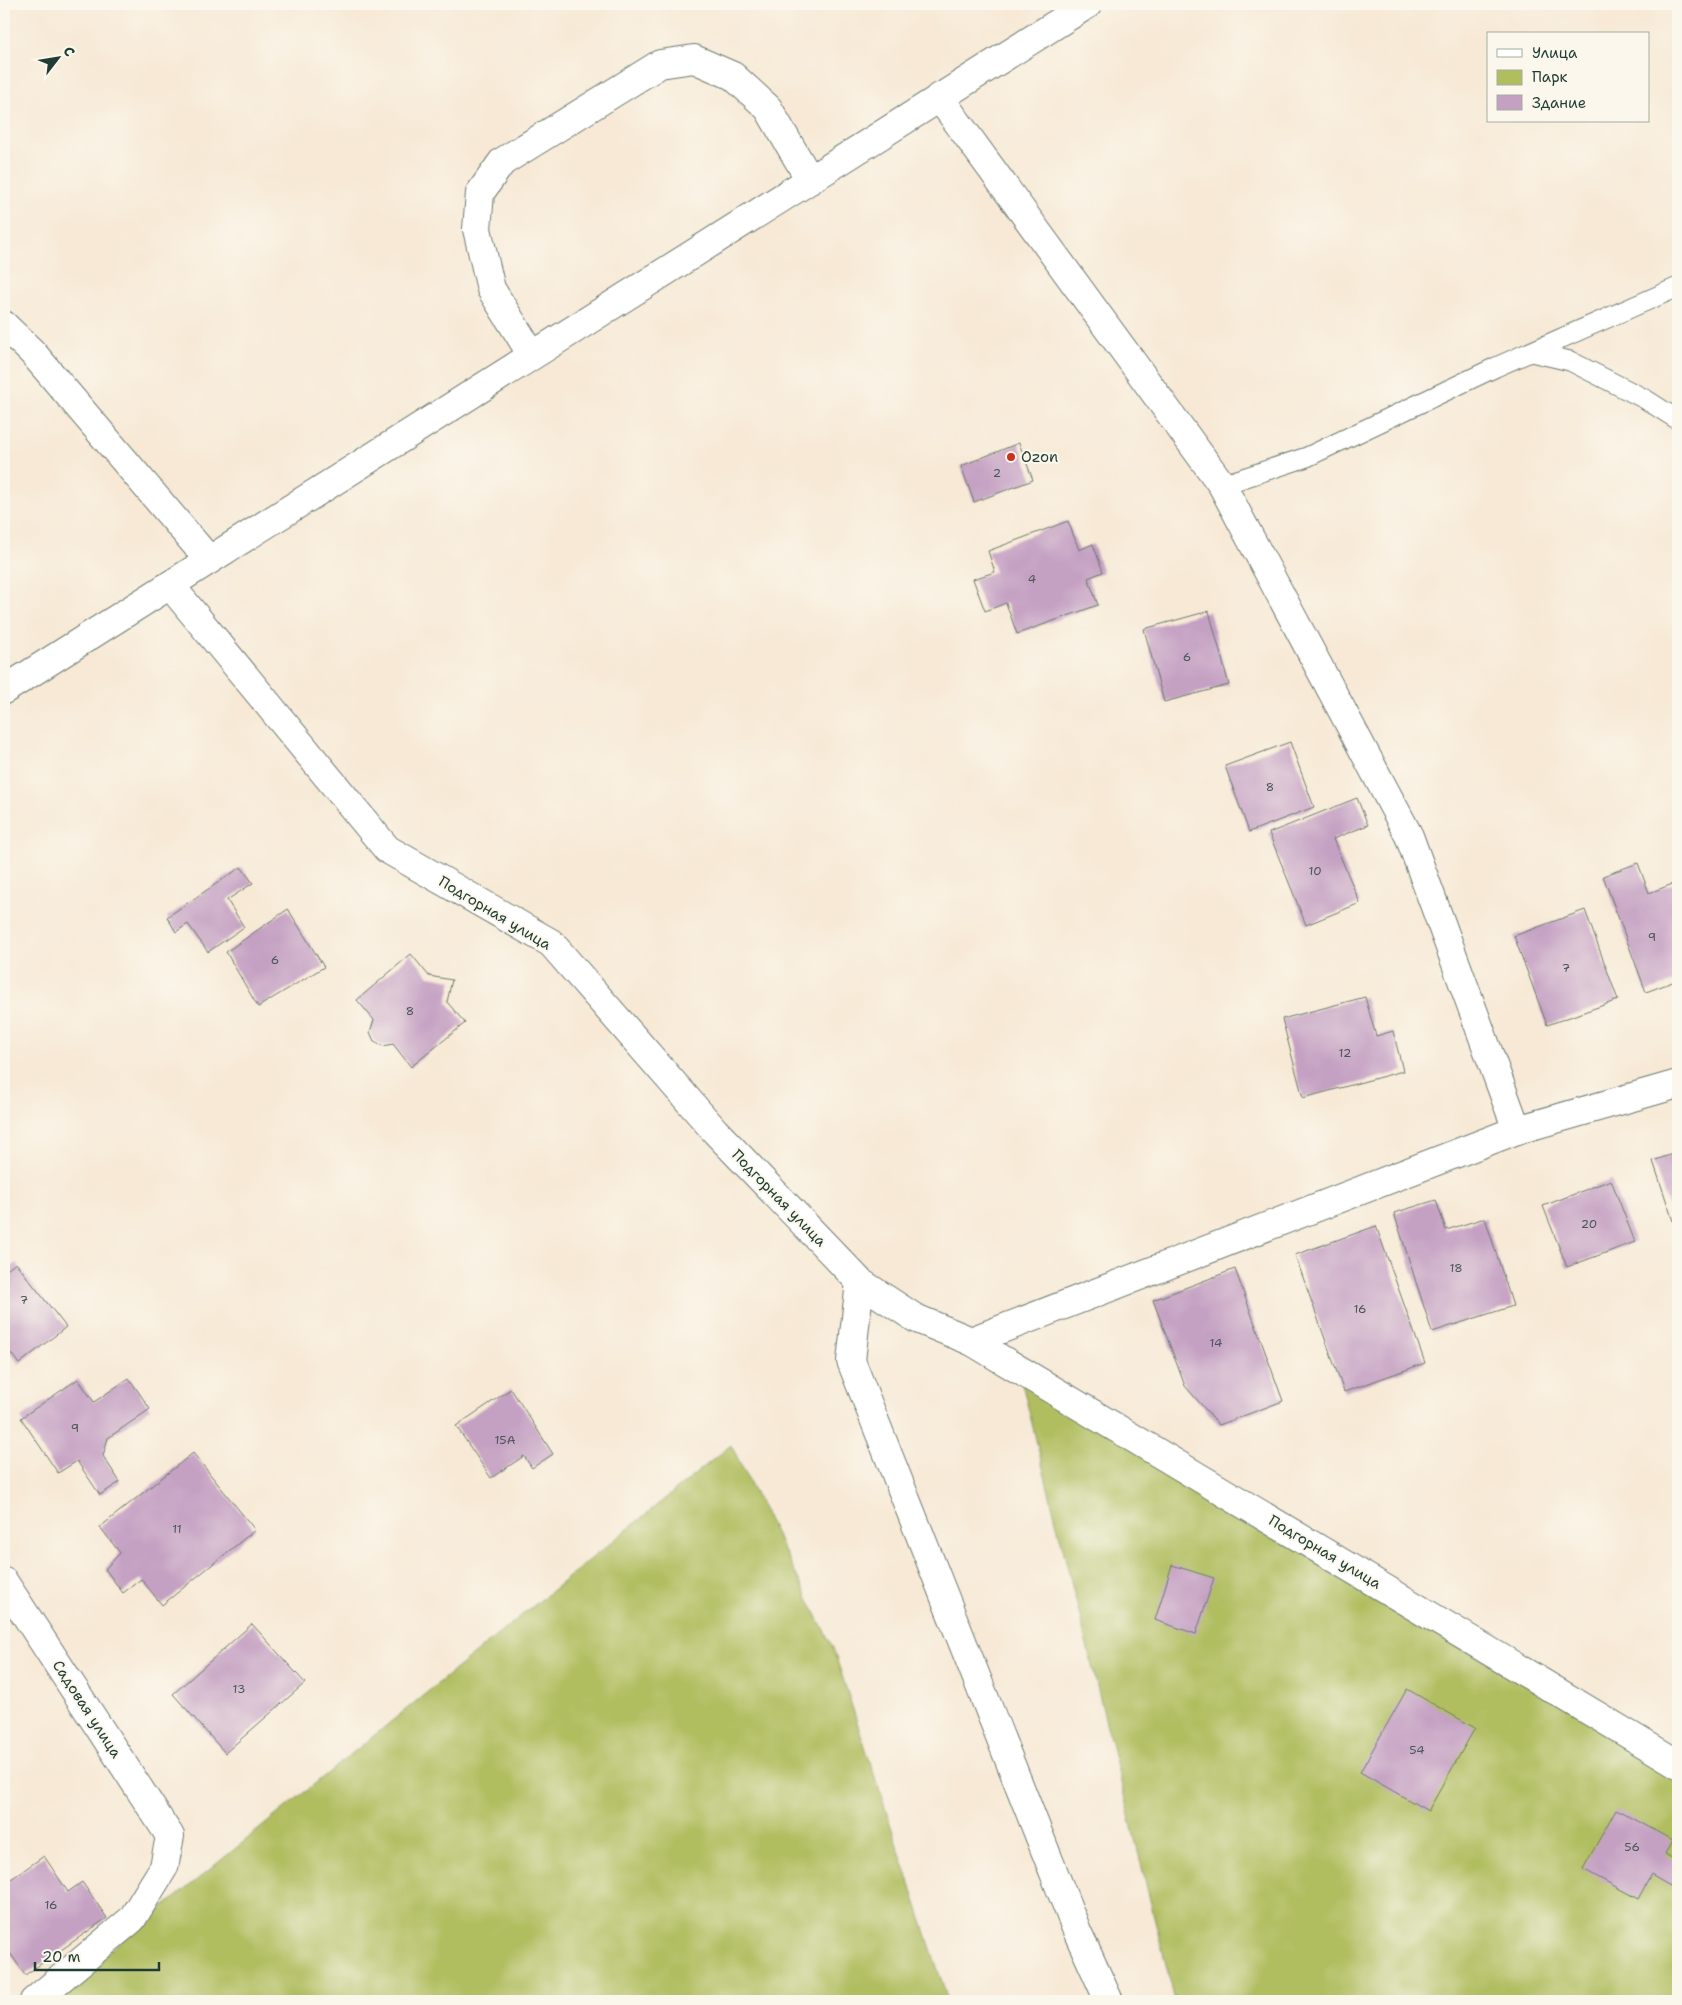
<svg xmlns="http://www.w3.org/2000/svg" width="1682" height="2005" font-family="'Shantell Sans',sans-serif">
	<rect width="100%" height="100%" fill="#fbf7ec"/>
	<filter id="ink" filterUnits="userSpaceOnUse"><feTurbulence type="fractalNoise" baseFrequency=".02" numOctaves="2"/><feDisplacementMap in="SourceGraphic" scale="10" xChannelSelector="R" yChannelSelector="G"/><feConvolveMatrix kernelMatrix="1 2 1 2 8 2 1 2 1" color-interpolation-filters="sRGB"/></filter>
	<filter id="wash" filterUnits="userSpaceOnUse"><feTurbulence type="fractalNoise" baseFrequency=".0096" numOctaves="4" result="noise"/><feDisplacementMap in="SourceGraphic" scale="20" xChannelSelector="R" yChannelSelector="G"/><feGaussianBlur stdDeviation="1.12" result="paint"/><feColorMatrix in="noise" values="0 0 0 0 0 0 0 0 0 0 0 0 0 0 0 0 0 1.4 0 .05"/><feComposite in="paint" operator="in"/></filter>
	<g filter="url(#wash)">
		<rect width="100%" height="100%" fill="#f7e9d6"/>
		<g fill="#b1be60" stroke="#687e4a">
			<path d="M1021 1379 1678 1765V2001H1175Z"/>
			<path d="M731 1445 833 1648 948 2001H48Z"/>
		</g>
		<g id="blocks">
			<g fill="#c4a0c3">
				<path d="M1019 443 1033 480 974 502 961 466Z"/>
				<path d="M1068 521 1079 550 1093 544 1103 572 1088 578 1098 605 1017 634 1006 603 985 611 973 579 995 572 988 551Z"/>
				<path d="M1209 611 1229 685 1164 702 1144 629Z"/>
				<path d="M1290 742 1314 807 1249 832 1225 766Z"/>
				<path d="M1357 798 1368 825 1333 839 1360 903 1306 925 1269 833Z"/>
				<path d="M1638 863 1649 893 1678 882V980L1646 992 1603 876Z"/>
				<path d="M241 867 253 883 227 900 244 927 208 952 188 924 176 932 167 917Z"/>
				<path d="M288 909 324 967 258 1007 226 952Z"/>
				<path d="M1585 910 1618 1000 1547 1025 1514 936Z"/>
				<path d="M411 954 429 976 452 980 447 1002 465 1023 411 1067 393 1044 383 1046 374 1041 370 1032 374 1020 357 1000Z"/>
				<path d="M1365 997 1376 1036 1393 1031 1403 1071 1303 1098 1282 1019Z"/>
				<path d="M1678 1152V1220L1673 1221 1653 1161Z"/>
				<path d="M1611 1180 1635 1242 1567 1267 1543 1206Z"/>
				<path d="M1436 1200 1446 1230 1485 1218 1513 1306 1432 1332 1394 1213Z"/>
				<path d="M1376 1226 1425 1363 1344 1392 1295 1255Z"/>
				<path d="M16 1263 66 1327 19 1364 4 1344V1272Z"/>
				<path d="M1235 1269 1283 1401 1219 1425 1185 1386 1153 1300Z"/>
				<path d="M129 1378 150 1409 108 1438 103 1456 120 1482 100 1495 77 1461 58 1473 21 1418 78 1379 94 1402Z"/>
				<path d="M511 1389 553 1454 532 1468 524 1456 491 1478 456 1426Z"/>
				<path d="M193 1453 255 1530 162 1605 141 1579 123 1593 105 1569 120 1553 100 1527Z"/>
				<path d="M1172 1565 1214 1578 1196 1634 1155 1620Z"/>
				<path d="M252 1624 305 1683 225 1753 173 1694Z"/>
				<path d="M1407 1689 1475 1728 1428 1811 1360 1772Z"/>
				<path d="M1616 1809 1672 1840 1665 1854 1678 1861V1870L1670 1886 1651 1875 1638 1899 1583 1869Z"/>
				<path d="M44 1856 68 1892 82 1882 107 1918 25 1975 4 1944V1884Z"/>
			</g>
		</g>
	</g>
	<g filter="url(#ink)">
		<use href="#blocks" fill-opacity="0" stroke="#6b796d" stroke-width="1"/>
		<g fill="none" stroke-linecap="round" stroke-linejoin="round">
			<defs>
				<g id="service">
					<path d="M1531 352 1570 361 1645 399 1678 420"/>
					<path d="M1222 485 1307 457 1496 367 1678 287"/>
				</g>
				<g id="minor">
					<path d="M939 97 1222 485 1409 836 1517 1130"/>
					<path d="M4 325 32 352 209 560"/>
					<path d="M532 355 491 289 477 229 480 193 502 162 660 64 694 59 733 76 768 108 810 180"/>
					<path d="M170 585 387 849 551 943 715 1131 860 1282 915 1318 971 1341 1517 1130 1678 1084"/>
					<path d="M860 1282 851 1361 1077 1931 1109 2001"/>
					<path d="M971 1341 1678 1764"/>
					<path d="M4 1582 170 1836 164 1867 132 1919 34 2001"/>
				</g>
				<path id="tertiary" d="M4 690 1088 4"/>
			</defs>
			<use href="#service" stroke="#6b796d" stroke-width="21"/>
			<use href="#minor" stroke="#6b796d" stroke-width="30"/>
			<use href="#tertiary" stroke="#6b796d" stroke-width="30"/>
			<use href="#service" stroke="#fff" stroke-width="19"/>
			<use href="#minor" stroke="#fff" stroke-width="28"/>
			<use href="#tertiary" stroke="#fff" stroke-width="28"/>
		</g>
	</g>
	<circle fill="#c8321e" stroke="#fbf7ec" stroke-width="2" cx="1011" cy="457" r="5"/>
	<g text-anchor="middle" stroke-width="4" stroke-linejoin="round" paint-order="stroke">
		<g font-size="12" fill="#485658">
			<text x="997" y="477">2</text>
			<text x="1032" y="583">4</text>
			<text x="1187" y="661">6</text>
			<text x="1270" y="791">8</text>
			<text x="1315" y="875">10</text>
			<text x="1652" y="941">9</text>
			<text x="275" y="964">6</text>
			<text x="1566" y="972">7</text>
			<text x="410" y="1015">8</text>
			<text x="1345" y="1057">12</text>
			<text x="1589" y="1228">20</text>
			<text x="1456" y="1272">18</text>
			<text x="24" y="1304">7</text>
			<text x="1360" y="1313">16</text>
			<text x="1216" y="1347">14</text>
			<text x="75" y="1432">9</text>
			<text x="505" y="1444">15A</text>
			<text x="177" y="1533">11</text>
			<text x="239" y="1693">13</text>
			<text x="1417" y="1754">54</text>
			<text x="1632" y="1851">56</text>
			<text x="51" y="1909">16</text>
		</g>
		<g font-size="15" fill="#1f3d34" stroke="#fbf7ec" text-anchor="start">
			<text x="1021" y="462">Ozon</text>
		</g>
		<g font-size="15" fill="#1f3d34" stroke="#fbf7ec">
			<text transform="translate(495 913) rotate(31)" y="5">Подгорная улица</text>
			<text transform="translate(779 1198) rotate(46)" y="5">Подгорная улица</text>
			<text transform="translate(1325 1552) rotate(31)" y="5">Подгорная улица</text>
			<text transform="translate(87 1709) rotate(57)" y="5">Садовая улица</text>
		</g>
	</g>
	<rect width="1682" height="2005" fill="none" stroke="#fbf7ec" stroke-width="20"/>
	<rect x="1487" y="32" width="162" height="90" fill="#fbf7ec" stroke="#a3ada2"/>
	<rect x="1497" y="49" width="25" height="8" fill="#ffffff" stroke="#a3ada2"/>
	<text x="1532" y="58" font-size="15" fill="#1f3d34">Улица</text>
	<rect x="1497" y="70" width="25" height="15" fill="#b1be60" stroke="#a3ada2"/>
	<text x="1532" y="82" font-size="15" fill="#1f3d34">Парк</text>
	<rect x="1497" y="95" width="25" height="15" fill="#c4a0c3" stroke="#a3ada2"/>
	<text x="1532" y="108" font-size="15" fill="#1f3d34">Здание</text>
	<g transform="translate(58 58) rotate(59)" stroke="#fbf7ec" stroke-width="4" paint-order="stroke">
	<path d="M0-4L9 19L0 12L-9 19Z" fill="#1f3d34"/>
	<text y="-8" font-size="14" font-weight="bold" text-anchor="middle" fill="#1f3d34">С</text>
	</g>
	<path d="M35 1962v8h124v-8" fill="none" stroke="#1f3d34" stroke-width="2.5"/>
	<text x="42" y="1962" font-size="15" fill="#1f3d34" stroke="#fbf7ec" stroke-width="4" paint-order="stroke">20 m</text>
</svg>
